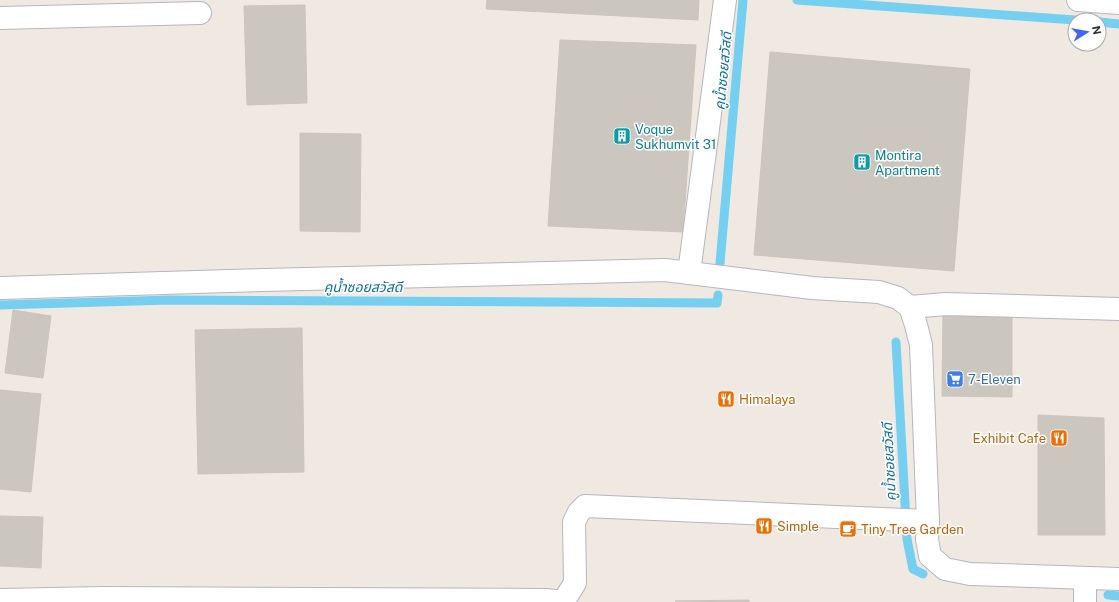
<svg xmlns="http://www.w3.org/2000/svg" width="1119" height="602" font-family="'Public Sans','Noto Sans Thai',sans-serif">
	<rect width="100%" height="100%" fill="#efe9e1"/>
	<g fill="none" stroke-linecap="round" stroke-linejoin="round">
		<g stroke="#75cff0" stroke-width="9">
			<path d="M797 0 1075 20"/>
			<path d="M1099 22 1119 24"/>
			<path d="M720 263 743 0"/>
			<path d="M0 305 170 300 717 303 718 295"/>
			<path d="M896 342 907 539 913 569 923 574"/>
			<path d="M1108 595 1119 596"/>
		</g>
	</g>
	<g fill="#cbc7bf" stroke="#cbc5ba">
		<path d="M487 0H699L698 20 486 9Z"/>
		<path d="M305 5 307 103 247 105 244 6Z"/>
		<path d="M560 40 696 45 683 232 548 226Z"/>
		<path d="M770 52 970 69 954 271 754 255Z"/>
		<path d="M300 133 361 134 360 232 300 231Z"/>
		<path d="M943 309 1012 310V397L942 396Z"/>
		<path d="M13 310 51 316 43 378 5 373Z"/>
		<path d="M302 328 304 472 198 474 195 330Z"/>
		<path d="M0 390 41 394 31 492 0 489Z"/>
		<path d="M1038 415 1104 418 1105 535H1038Z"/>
		<path d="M0 516 43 517 41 568 0 566Z"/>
		<path d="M749 600V602L675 601Z"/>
	</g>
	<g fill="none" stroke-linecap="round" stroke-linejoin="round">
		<defs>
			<g id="minor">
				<path d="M1078 0 1119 3"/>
				<path d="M0 18 200 13"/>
				<path d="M689 273 725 0"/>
				<path d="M0 288 229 281 665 270 812 288 879 292 898 298 910 307 916 325 921 345 928 521 927 539 930 556 945 569 970 574 1119 579"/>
				<path d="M910 307 946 304 1119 309"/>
				<path d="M0 600 104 598 546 600 563 602"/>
				<path d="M563 602 575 583 574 522 579 512 585 506 928 521"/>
				<path d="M1085 602V579"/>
			</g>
		</defs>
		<use href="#minor" stroke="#b4b7c1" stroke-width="24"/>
		<use href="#minor" stroke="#fff" stroke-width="22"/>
	</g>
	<defs>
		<symbol id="building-square" viewBox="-11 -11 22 22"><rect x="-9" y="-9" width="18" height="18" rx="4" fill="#0f9aa8" stroke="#fff"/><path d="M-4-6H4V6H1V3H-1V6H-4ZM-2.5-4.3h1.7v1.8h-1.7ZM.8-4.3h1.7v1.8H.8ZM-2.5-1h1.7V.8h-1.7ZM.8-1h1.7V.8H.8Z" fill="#fff"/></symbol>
		<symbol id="supermarket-square" viewBox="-11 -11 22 22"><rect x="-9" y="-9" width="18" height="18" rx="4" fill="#3f7fe0" stroke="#fff"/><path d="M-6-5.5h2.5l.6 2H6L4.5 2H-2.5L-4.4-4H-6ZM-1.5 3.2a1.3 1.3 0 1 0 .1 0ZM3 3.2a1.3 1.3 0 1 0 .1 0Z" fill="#fff"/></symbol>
		<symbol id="restaurant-square" viewBox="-11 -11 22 22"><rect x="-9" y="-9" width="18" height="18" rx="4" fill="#e8710a" stroke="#fff"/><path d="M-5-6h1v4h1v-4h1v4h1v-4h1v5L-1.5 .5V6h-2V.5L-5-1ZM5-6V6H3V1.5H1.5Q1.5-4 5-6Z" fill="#fff"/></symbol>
		<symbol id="cafe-square" viewBox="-11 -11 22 22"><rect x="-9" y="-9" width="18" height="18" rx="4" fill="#e8710a" stroke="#fff"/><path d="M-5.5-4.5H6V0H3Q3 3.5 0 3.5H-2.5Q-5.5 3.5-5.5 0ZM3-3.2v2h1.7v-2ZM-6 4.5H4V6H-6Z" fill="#fff"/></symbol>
	</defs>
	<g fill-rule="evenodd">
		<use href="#building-square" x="612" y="126" width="20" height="20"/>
		<use href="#building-square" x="852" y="152" width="20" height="20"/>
		<use href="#supermarket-square" x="945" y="369" width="20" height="20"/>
		<use href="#restaurant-square" x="716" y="389" width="20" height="20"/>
		<use href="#restaurant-square" x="1049" y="428" width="20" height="20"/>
		<use href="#restaurant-square" x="754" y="516" width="20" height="20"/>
		<use href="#cafe-square" x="838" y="519" width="20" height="20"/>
	</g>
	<g text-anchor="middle" stroke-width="3" stroke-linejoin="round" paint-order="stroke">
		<g font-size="13" fill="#0d838f" stroke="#fff" text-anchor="start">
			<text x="635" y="134">Voque<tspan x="635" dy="15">Sukhumvit 31</tspan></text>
			<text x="875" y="160">Montira<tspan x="875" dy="15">Apartment</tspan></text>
		</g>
		<g font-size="13" fill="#366cbe" stroke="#fff" text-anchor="start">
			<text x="968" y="384">7-Eleven</text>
		</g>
		<g font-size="13" fill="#c56008" stroke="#fff" text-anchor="start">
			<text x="739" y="404">Himalaya</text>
			<text x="1046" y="443" text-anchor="end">Exhibit Cafe</text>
			<text x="777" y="531">Simple</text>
			<text x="861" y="534">Tiny Tree Garden</text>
		</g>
		<g font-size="14" font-style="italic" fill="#0d6fa3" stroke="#fff">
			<text transform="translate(723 71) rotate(-85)" y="5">คูน้ำซอยสวัสดี</text>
			<text x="363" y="292">คูน้ำซอยสวัสดี</text>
			<text transform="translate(889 462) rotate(-93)" y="5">คูน้ำซอยสวัสดี</text>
		</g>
	</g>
	<g transform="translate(1087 32) rotate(79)"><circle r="19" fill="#ffffff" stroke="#ababab"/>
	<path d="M0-3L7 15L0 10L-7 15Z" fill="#4264fb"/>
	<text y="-6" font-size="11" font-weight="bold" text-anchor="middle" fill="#2e2e2e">N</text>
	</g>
</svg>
